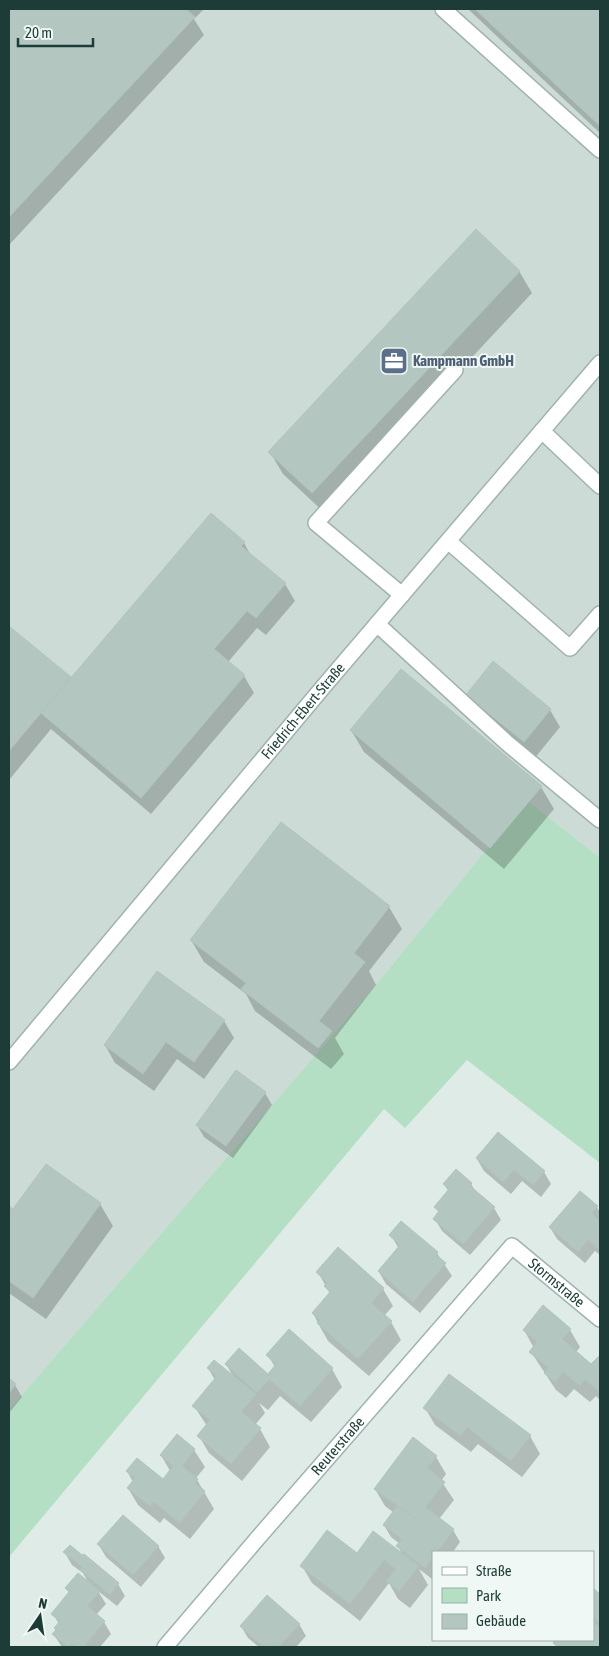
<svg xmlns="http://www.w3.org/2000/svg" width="609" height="1656" font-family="'Asap Condensed',sans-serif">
	<rect width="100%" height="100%" fill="#deebe7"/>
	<path fill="#ccdbd6" d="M9 9H600V858L527 800 374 987 9 1410Z"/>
	<path fill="#b4dfc4" d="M527 800 600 858V1163L467 1060 405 1128 384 1109 9 1557V1410L374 987Z"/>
	<g fill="#0003">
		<path d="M9 9H204L194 19 204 35 9 245Z"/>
		<path d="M468 9H600V133Z"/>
		<path d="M519 271 532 293 326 514 283 474 270 452Z"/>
		<path d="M244 543 251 556 285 584 295 601 266 635 257 628 228 662 244 676 254 693 151 814 51 729 9 780V627L71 679Z"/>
		<path d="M494 663 550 710 560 727 534 759 477 712 467 695Z"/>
		<path d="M351 730 541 787 554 809 504 869 364 752Z"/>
		<path d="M389 907 402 929 369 971 376 985 335 1038 344 1054 331 1069 255 1011 246 994 204 962 191 940Z"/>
		<path d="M224 1021 234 1038 204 1079 177 1059 154 1091 115 1063 105 1045Z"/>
		<path d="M265 1093 272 1105 233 1158 204 1137 197 1125Z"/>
		<path d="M498 1134 544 1172 551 1184 541 1197 522 1181 511 1194 484 1171 477 1159Z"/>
		<path d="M444 1184H471L476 1192 494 1208 501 1220 470 1255 442 1231 435 1219 439 1214 436 1207 449 1192Z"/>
		<path d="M100 1204 113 1226 46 1319 9 1293V1208L13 1211Z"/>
		<path d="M597 1207 600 1213V1255L595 1251 585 1263 557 1239 550 1227Z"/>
		<path d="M391 1235 437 1253 452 1276 420 1313 386 1284 379 1272 399 1249Z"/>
		<path d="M318 1272 383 1289 393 1306 384 1316 391 1322 401 1340 369 1376 328 1341 318 1323 313 1313 330 1294Z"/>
		<path d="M524 1330H570L580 1347 576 1352 591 1366 600 1357V1400L596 1396 590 1402 574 1389 566 1398 556 1390 531 1352 534 1348Z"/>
		<path d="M289 1331 332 1369 342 1387 311 1422 280 1396 268 1410 259 1403 265 1413 255 1425 260 1429 270 1447 242 1481 209 1453 199 1436 207 1426 194 1406 215 1380 208 1368 234 1378 226 1364 268 1375 275 1367 268 1355Z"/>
		<path d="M9 1380 15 1385 22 1397 9 1413Z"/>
		<path d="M425 1408 530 1436 540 1454 522 1477 478 1444 471 1452 435 1425Z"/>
		<path d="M177 1436 194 1450 205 1467 196 1478 214 1509 190 1539 164 1518 160 1523 138 1505 128 1488 133 1482 127 1471 163 1480 170 1471 161 1455Z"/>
		<path d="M436 1457 446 1474 441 1481 454 1500 439 1519 453 1530 460 1542 453 1552H433L432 1579 419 1569 428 1585 410 1608 398 1599 389 1583 360 1621 312 1583 302 1566 357 1555 403 1556 398 1546 400 1544 391 1537 384 1525 394 1513 385 1506 375 1489Z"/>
		<path d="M99 1545 158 1546 165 1558 141 1587 106 1557Z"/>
		<path d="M65 1553 118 1584 125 1596 117 1606 98 1591 106 1604 96 1615 104 1622 111 1634 100 1647H62L54 1635 59 1624 53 1614 70 1593 67 1588 88 1582 83 1573 72 1565Z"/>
		<path d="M593 1590 600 1596V1647H557L554 1643 557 1640H593Z"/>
		<path d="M299 1624 306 1636 296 1647H259L248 1638 241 1626Z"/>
	</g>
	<g fill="#b3c6c0" stroke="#b0c5be">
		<path d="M9 9H186L195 17 9 217Z"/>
		<path d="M475 9H600V126Z"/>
		<path d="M476 229 520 271 312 493 268 452Z"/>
		<path d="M211 513 245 542 241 546 286 583 256 618 247 611 214 649 245 675 141 798 41 713Z"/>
		<path d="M9 626 71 677 9 751Z"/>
		<path d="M493 661 551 709 524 742 466 695Z"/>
		<path d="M401 669 542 786 490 848 350 730Z"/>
		<path d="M281 822 390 906 354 953 365 962 319 1021 332 1031 318 1048 241 989 246 983 190 940Z"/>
		<path d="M157 971 225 1020 194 1062 166 1042 143 1074 104 1045Z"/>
		<path d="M236 1070 266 1092 226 1146 196 1125Z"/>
		<path d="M498 1132 545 1171 533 1185 514 1170 503 1182 476 1158Z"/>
		<path d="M46 1164 101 1203 33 1298 9 1281V1206L13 1209Z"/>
		<path d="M456 1169 472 1183 470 1186 495 1207 463 1244 433 1219 439 1211 434 1207 449 1189 443 1184Z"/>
		<path d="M580 1191 598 1206 591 1213 600 1221V1250L588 1240 578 1252 549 1227Z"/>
		<path d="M401 1221 438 1252 436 1255 446 1263 413 1302 378 1271 400 1245 389 1235Z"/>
		<path d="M338 1247 384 1288 371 1303 392 1321 358 1359 317 1323 320 1320 312 1313 330 1292 324 1286 328 1283 316 1272Z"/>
		<path d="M543 1305 571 1329 562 1339 591 1364 600 1355V1393L585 1379 580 1386 563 1372 555 1382 544 1373 549 1368 529 1352 537 1342 523 1330Z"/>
		<path d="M289 1329 333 1368 300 1406 269 1379 257 1393 225 1364 239 1348 268 1374 276 1364 266 1355Z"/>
		<path d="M214 1360 256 1394 241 1412 261 1428 231 1464 197 1436 210 1420 192 1406 217 1376 207 1368Z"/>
		<path d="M449 1374 531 1435 511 1461 467 1427 461 1436 423 1408Z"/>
		<path d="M9 1378 16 1384 9 1393Z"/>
		<path d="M177 1434 195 1449 182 1466 198 1479 195 1483 205 1491 180 1523 154 1502 150 1506 127 1488 135 1478 126 1471 137 1458 163 1479 173 1466 160 1455Z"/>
		<path d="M413 1437 437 1456 427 1468 445 1482 416 1519 374 1489Z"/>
		<path d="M397 1506 416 1519 425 1507 454 1529 437 1552H433V1557L425 1568 396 1546 402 1539 383 1525Z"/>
		<path d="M123 1515 159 1546 133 1575 97 1544Z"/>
		<path d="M327 1530 357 1553 373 1531 419 1566 399 1591 386 1581 396 1569 384 1560 350 1604 300 1566Z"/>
		<path d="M70 1545 82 1555 84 1554 119 1583 110 1595 80 1570 82 1567 63 1552Z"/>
		<path d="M78 1573 100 1591 87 1606 105 1621 84 1647H76L72 1644 68 1647 52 1634 56 1630 54 1628 60 1621 51 1614 69 1592 65 1588Z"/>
		<path d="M593 1588 600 1594V1619L598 1622 593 1618Z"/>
		<path d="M267 1595 300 1624 278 1647H264L240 1626Z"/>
		<path d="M593 1622 600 1628V1647H558L553 1643 555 1640H593Z"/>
	</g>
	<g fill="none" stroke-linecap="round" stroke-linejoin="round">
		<defs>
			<g id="minor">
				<path d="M443 9 600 150"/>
				<path d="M542 431 600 486"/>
				<path d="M448 541 570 648 600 614"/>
				<path d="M402 595 316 523 455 370"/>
				<path d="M377 624 507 743 600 820"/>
				<path id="s1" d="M9 1062 324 686 600 363"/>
				<path id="s2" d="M165 1647 257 1539 512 1246 600 1319"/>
			</g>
		</defs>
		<use href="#minor" stroke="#a1b3af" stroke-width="18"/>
		<use href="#minor" stroke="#fff" stroke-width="15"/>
	</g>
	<defs>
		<symbol id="office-square" viewBox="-11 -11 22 22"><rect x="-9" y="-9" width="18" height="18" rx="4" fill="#5c6f8a" stroke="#eff8f4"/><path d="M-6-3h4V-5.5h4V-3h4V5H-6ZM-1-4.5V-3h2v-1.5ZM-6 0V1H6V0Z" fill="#fff"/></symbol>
	</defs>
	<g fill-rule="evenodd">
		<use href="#office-square" x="378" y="345" width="32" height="32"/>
	</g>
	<g text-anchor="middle" stroke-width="4" stroke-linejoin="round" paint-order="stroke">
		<g font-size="15" font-weight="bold" fill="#4e5e75" stroke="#eff8f4" text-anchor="start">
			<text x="413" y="366">Kampmann GmbH</text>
		</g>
		<g font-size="15" fill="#1e3c37" stroke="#eff8f4">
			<text dy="5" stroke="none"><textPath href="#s1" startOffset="458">Friedrich-Ebert-Straße</textPath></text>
			<text dy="5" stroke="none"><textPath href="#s2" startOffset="588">Stormstraße</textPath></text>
			<text dy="5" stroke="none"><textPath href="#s2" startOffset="265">Reuterstraße</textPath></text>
		</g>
	</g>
	<rect width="609" height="1656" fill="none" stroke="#1e3c37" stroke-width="20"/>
	<rect x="432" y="1551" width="162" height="90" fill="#eff8f4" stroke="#9bada8"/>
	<rect x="442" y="1567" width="25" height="8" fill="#ffffff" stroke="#9bada8"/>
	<text x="476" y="1576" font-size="15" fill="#1e3c37">Straße</text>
	<rect x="442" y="1588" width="25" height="15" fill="#b4dfc4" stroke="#9bada8"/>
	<text x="476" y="1601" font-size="15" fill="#1e3c37">Park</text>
	<rect x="442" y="1614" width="25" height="15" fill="#b3c6c0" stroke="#9bada8"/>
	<text x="476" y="1626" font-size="15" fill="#1e3c37">Gebäude</text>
	<g transform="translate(40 1616) rotate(13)" stroke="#eff8f4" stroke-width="4" paint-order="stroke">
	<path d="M0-4L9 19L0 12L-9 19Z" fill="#1e3c37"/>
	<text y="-8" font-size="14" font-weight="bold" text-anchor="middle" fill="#1e3c37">N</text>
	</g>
	<path d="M18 38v8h75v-8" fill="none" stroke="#1e3c37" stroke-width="2.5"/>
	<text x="25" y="38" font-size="15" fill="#1e3c37" stroke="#eff8f4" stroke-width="4" paint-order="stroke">20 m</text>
</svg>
